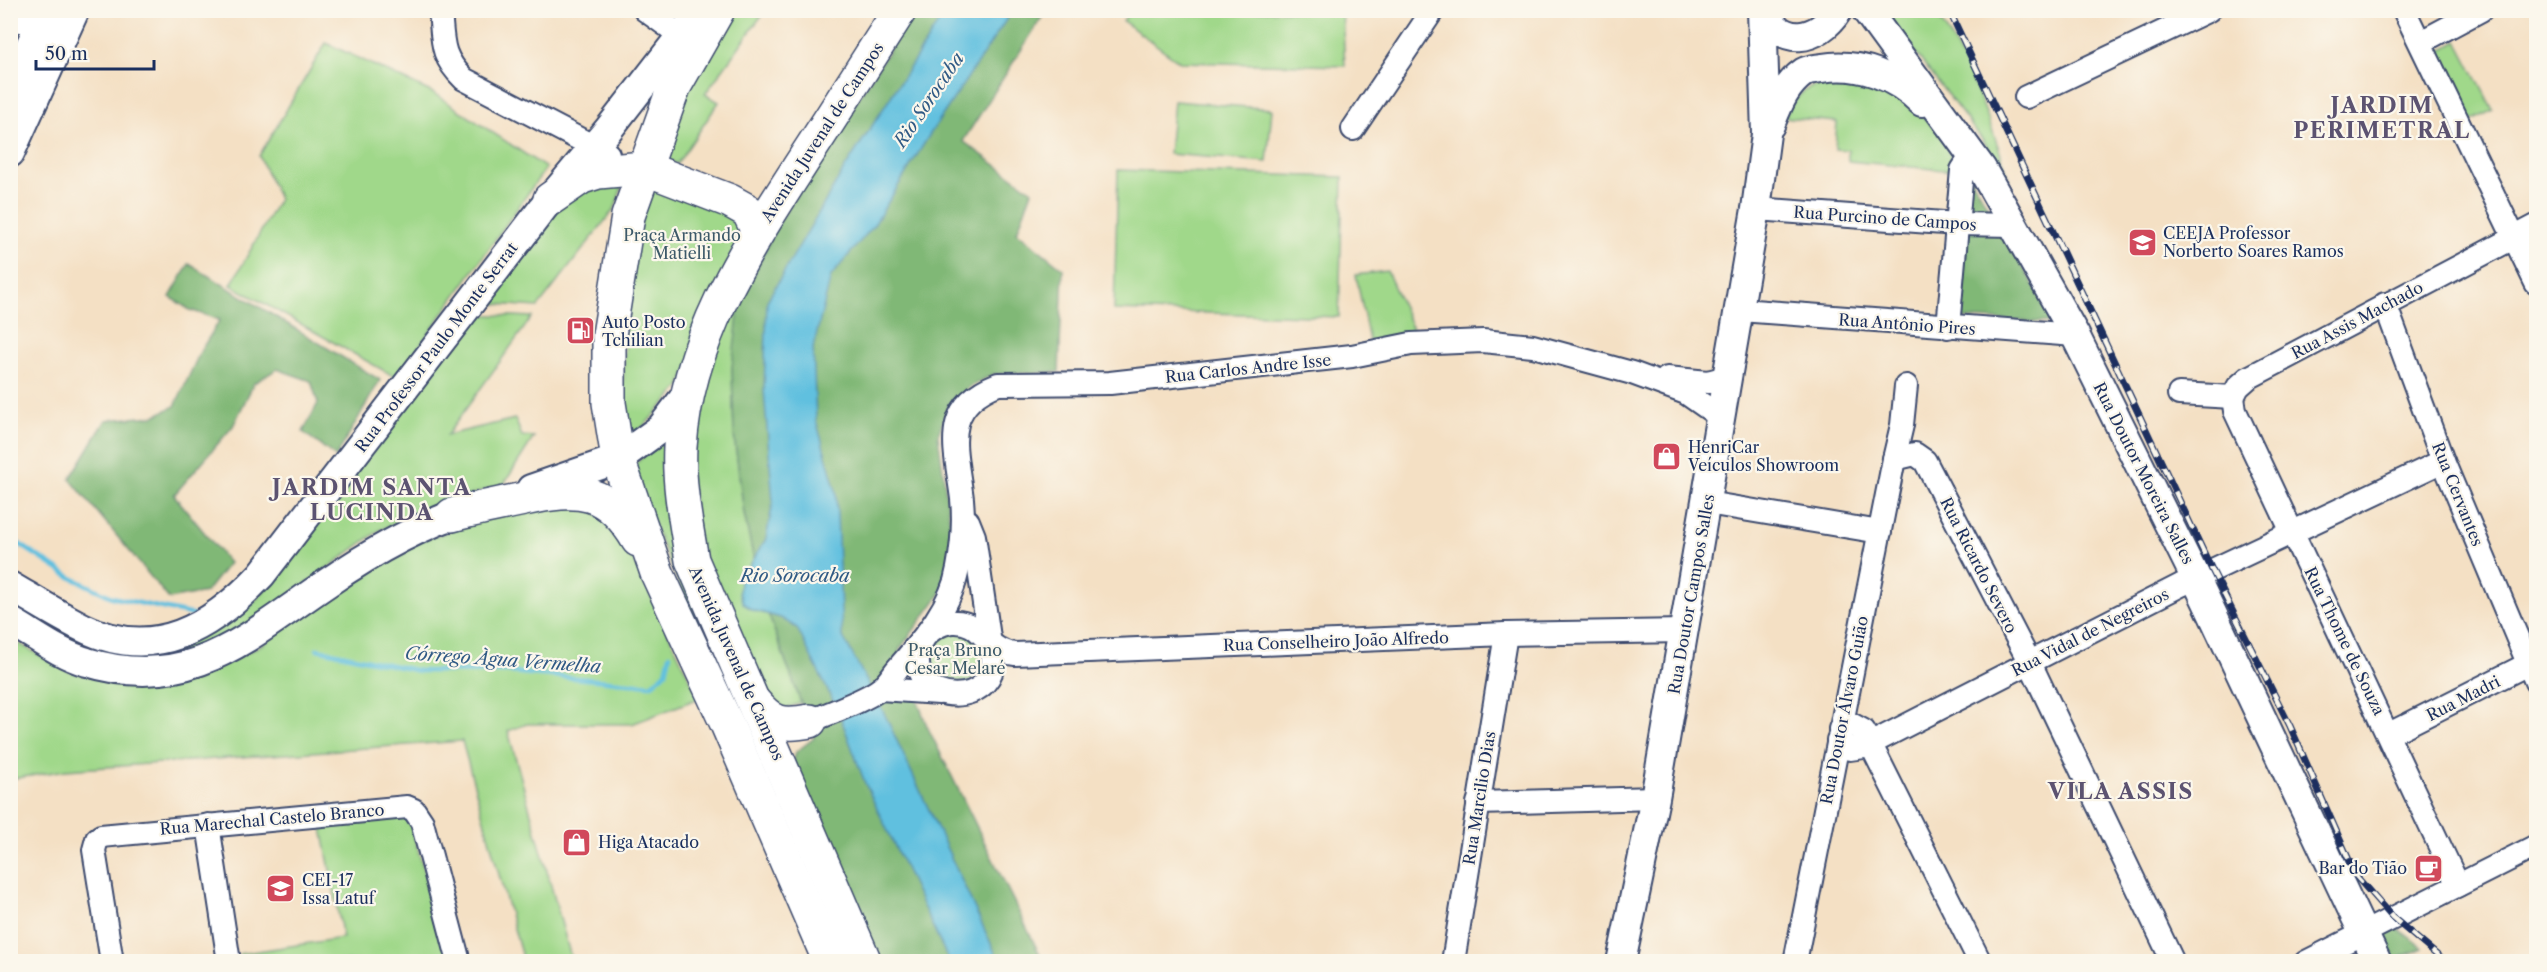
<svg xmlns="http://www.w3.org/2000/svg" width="2547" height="972" font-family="'Libre Caslon Text',serif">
	<rect width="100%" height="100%" fill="#fbf7ec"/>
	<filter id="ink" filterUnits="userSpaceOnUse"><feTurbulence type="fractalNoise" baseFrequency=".0167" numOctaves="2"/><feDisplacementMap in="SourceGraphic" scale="12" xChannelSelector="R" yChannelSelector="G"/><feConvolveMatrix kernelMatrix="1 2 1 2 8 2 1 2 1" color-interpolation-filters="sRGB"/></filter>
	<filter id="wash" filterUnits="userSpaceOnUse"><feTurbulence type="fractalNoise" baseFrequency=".008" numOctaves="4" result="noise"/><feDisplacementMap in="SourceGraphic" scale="24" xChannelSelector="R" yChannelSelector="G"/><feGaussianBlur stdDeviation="1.35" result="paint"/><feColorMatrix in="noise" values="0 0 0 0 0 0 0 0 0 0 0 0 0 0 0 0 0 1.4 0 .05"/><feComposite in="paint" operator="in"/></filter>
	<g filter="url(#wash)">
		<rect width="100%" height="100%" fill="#f4e0c4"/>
		<g fill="#a0d88a" stroke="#5e8474" stroke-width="1.5">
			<path d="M731 11H765L705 94 719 102 677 164 666 159 673 107Z"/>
			<path d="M1130 11H1342L1345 66 1180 62 1123 21Z"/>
			<path d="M1883 11H1934C1969 61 1990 121 2009 179L1984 142Z"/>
			<path d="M2457 41 2493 110 2470 122 2433 55Z"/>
			<path d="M326 43 433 93 546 168 397 378 231 285 279 199 259 156Z"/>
			<path d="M1840 81C1887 84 1948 120 1954 171L1848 161V150L1835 149 1837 122 1784 117C1799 89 1808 85 1840 81Z"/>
			<path d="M1174 101 1272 109 1267 162 1169 154Z"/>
			<path d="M1118 170 1343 177 1339 317 1114 310Z"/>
			<path d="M623 184 615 208 538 307 480 303 569 194Z"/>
			<path d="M650 187 733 211 744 233 680 387 629 442 622 411 628 274Z"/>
			<path d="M777 225 732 367 734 435 744 513 762 597 801 703 784 709 763 695 700 550 687 456 707 360Z"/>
			<path d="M1387 271 1414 332 1369 341 1356 275Z"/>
			<path d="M473 314 532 317 447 435 515 419 522 436 534 437 504 484 437 506 380 530 237 634 168 662 98 658 11 614 10 598 78 636 220 627 250 607 302 544Z"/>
			<path d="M670 432 743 712 731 705 649 514 633 466Z"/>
			<path d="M542 502 601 513 621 533 699 698 632 724H527L508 731 572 961H523L462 741 66 770 11 779V639L68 671 114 682 164 683 207 673 263 644 315 604 406 545Z"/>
			<path d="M952 629 977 639 984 667 963 688 934 681C924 648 923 648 952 629Z"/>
			<path d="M408 815 450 961 240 962 239 954 343 938 321 823Z"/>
		</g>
		<g fill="#80b876" stroke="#4e746a" stroke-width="1.5">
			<path d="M914 11H1046L963 141 1032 191 1017 232 1063 269 1059 372 994 374 969 387 948 406 938 435 953 544 942 592 899 650 927 726 1043 961H878L793 762 796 752 814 738 762 597 744 513 734 435 732 367 739 307 777 225Z"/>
			<path d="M1968 173 2056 323 1957 318Z"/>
			<path d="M189 264 380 380 336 457 303 432 318 403 311 381 277 369 254 383 233 426 174 495 229 563 206 592 169 599 70 479 106 420 154 416 175 406 201 350 220 320 190 310 170 297Z"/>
			<path d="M2395 926 2423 948 2392 961H2383L2375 935Z"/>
		</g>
		<path fill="#61c0df" stroke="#3e789e" stroke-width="1.5" d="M946 11H1012L930 134 874 225 831 276 813 348 816 420 836 491 842 635 885 715 999 961H949L865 783 839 713 797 628 781 618 752 610 743 603 739 593 740 581 766 539 773 502 764 390 767 301 843 171Z"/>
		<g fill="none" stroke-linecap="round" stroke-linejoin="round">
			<g stroke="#61c0df" stroke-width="4.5">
				<path d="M10 538 70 577 112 597 194 615"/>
				<path d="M317 649 419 671 510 672 651 685 666 672 670 655"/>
			</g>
		</g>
	</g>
	<g filter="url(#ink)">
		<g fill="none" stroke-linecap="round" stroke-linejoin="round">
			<defs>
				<g id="minor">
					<path d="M440 10C443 41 440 56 464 79L608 154"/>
					<path d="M645 10 680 35"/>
					<path d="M2404 10 2536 283"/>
					<path d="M10 19 41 25"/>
					<path d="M2421 42 2481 10"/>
					<path d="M2026 97 2209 10"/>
					<path d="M1353 129 1433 10"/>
					<path d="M1756 209 1957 224 2015 225"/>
					<path d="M2385 304 2443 461 2536 682"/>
					<path d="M1740 310 2075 335"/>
					<path d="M1948 327 1962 170 1966 164 1973 163 1982 169"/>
					<path d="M1667 378 1708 382 1727 377"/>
					<path d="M2179 394 2233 397"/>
					<path d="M2233 397 2235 411 2458 885"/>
					<path d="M2233 397 2238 387 2248 378 2536 226"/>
					<path d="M1894 459 1902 425 1906 386"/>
					<path d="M1707 503 1880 532"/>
					<path d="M968 521 974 536 990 644C1012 712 898 711 921 644 925 632 940 623 953 622 983 620 984 651 1015 654L1506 634 1684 631"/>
					<path d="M880 689 939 693"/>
					<path d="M797 727C818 717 863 702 880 689 887 684 892 675 898 668 922 640 952 606 958 568 962 547 964 520 962 499 956 449 939 407 998 384L1110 383 1352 356 1411 344 1483 341 1533 346 1632 373 1686 393 1719 416"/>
					<path d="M1840 729 1851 724 1864 731 1980 962"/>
					<path d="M2389 734 2536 660"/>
					<path d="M1838 740 1850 749 1864 747 2181 585 2443 461"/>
					<path d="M1478 803 1655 798"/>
					<path d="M208 825 229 962"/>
					<path d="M112 962 94 850 97 839 101 836 407 807 414 810 422 822 459 962"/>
					<path d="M1453 962 1506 634"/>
					<path d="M1795 962 1894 459 1915 454 1925 461 2030 663 2173 962"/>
					<path d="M2306 962 2536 846"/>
				</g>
				<g id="major">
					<path d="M1764 10C1780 48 1818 42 1838 10"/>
					<path d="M1866 10 1982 169 2075 335 2196 579 2377 962"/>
					<path d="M10 91 46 10"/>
					<path d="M1770 125C1778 105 1785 85 1804 72 1809 69 1816 69 1822 68 1859 62 1896 76 1922 102"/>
					<path d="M10 153 75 10"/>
					<path d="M531 489 618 459 661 428 690 390"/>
					<path d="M10 586C34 600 58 615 82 627 154 663 212 627 261 575L550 199 608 130 701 10"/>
					<path d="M10 621C35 635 59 654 87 662 190 694 248 636 327 583 373 551 419 525 473 508"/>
					<path d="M1621 962 1655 798 1756 209 1766 134 1762 10"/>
				</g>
				<g id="highway">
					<path d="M718 10 674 87 628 216 609 335V403L618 459 657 573 727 724 830 962"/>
					<path d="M550 199 582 177 598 172 644 168 730 201 748 211 758 231"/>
					<path d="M452 515C476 509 500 504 524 499 579 487 607 488 638 540"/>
					<path d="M754 702C773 724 781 726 810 721"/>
					<path d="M865 962 692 560C686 523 678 485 680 447 687 341 743 254 799 167 833 115 866 63 900 10"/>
				</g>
			</defs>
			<use href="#minor" stroke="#3c4a6d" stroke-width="26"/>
			<use href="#major" stroke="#3c4a6d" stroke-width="32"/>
			<use href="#highway" stroke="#3c4a6d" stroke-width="36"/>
			<use href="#minor" stroke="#fff" stroke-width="22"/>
			<use href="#major" stroke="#fff" stroke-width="28"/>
			<use href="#highway" stroke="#fff" stroke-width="33"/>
			<defs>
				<path id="rail" d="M1949 10 2212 570 2290 726 2356 876 2392 917 2445 962"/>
			</defs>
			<use href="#rail" stroke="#1b2f5e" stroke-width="7"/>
			<use href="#rail" stroke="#fbf7ec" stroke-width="4.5" stroke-dasharray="14" stroke-linecap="butt"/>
		</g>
	</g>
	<defs>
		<symbol id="school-square" viewBox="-11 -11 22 22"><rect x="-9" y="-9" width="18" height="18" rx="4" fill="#d1495b" stroke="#fbf7ec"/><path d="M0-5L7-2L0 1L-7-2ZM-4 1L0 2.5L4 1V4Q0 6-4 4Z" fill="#fff"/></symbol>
		<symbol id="fuel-square" viewBox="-11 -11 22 22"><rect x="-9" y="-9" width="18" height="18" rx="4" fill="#d1495b" stroke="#fbf7ec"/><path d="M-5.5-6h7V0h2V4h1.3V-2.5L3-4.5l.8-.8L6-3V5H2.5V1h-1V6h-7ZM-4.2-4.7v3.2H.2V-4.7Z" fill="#fff"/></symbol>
		<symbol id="shop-square" viewBox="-11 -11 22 22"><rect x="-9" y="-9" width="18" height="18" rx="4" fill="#d1495b" stroke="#fbf7ec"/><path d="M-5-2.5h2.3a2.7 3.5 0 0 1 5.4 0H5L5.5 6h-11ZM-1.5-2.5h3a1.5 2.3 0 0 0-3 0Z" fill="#fff"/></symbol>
		<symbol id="cafe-square" viewBox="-11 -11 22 22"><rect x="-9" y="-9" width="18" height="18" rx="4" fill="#d1495b" stroke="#fbf7ec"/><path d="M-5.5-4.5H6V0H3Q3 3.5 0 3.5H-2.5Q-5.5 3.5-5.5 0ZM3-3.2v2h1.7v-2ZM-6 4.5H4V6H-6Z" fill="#fff"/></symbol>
	</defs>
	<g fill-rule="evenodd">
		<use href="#school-square" x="2126" y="226" width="33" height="33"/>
		<use href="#fuel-square" x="564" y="314" width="33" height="33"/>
		<use href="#shop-square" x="1650" y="440" width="33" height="33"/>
		<use href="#shop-square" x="560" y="826" width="33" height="33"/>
		<use href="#cafe-square" x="2412" y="852" width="33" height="33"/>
		<use href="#school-square" x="264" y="872" width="33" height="33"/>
	</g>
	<g text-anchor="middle" stroke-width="4.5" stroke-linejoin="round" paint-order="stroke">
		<g font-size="16" fill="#1b2f5e" stroke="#fbf7ec">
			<text transform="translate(822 132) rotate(-57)" y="6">Avenida Juvenal de Campos</text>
			<text transform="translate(1885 218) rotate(4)" y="6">Rua Purcino de Campos</text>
			<text transform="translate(2357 320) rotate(-28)" y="6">Rua Assis Machado</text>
			<text transform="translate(1907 324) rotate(4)" y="6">Rua Antônio Pires</text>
			<text transform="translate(436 347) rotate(-53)" y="6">Rua Professor Paulo Monte Serrat</text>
			<text transform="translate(1248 368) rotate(-6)" y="6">Rua Carlos Andre Isse</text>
			<text transform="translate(2144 473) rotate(63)" y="6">Rua Doutor Moreira Salles</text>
			<text transform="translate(2458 494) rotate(68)" y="6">Rua Cervantes</text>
			<text transform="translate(1979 565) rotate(63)" y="6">Rua Ricardo Severo</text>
			<text transform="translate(1691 594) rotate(-80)" y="6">Rua Doutor Campos Salles</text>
			<text transform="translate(2090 632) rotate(-27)" y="6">Rua Vidal de Negreiros</text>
			<text transform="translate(1336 641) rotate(-2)" y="6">Rua Conselheiro João Alfredo</text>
			<text transform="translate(2345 641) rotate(64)" y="6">Rua Thome de Souza</text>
			<text transform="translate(737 663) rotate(66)" y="6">Avenida Juvenal de Campos</text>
			<text transform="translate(2463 698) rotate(-27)" y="6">Rua Madri</text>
			<text transform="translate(1844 710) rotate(-79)" y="6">Rua Doutor Álvaro Guião</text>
			<text transform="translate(1479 798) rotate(-81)" y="6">Rua Marcilio Dias</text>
			<text transform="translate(272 819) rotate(-5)" y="6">Rua Marechal Castelo Branco</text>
		</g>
		<g font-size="16" fill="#1b2f5e" stroke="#fbf7ec" text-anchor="start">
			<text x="2163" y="239">CEEJA Professor<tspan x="2163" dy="18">Norberto Soares Ramos</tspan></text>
			<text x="602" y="328">Auto Posto<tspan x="602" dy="18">Tchilian</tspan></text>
			<text x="1688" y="453">HenriCar<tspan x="1688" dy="18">Veículos Showroom</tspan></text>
			<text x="598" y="848">Higa Atacado</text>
			<text x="2407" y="874" text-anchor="end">Bar do Tião</text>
			<text x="302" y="886">CEI-17<tspan x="302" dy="18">Issa Latuf</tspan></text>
		</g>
		<g font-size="16" fill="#3c5969" stroke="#fbf7ec">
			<text x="682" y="241">Praça Armando<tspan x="682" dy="18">Matielli</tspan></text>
			<text x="955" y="656">Praça Bruno<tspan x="955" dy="18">Cesar Melaré</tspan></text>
		</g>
		<g font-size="18" font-style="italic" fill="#305a85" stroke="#fbf7ec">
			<text transform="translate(929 100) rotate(-56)" y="6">Rio Sorocaba</text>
			<text x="795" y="582">Rio Sorocaba</text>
			<text transform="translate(503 660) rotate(4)" y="6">Córrego Àgua Vermelha</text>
		</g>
		<g font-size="22" font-weight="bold" letter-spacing="1.5" fill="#5c5371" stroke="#fbf7ec">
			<text x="2382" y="113">JARDIM<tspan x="2382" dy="25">PERIMETRAL</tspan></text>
			<text x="372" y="495">JARDIM SANTA<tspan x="372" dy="25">LUCINDA</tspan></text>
			<text x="2121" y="799">VILA ASSIS</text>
		</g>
	</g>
	<rect width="2547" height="972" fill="none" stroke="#fbf7ec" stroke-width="36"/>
	<path d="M36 60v9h118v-9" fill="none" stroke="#1b2f5e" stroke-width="3"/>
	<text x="45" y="60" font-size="18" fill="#1b2f5e" stroke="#fbf7ec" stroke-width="4.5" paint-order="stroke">50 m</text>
</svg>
